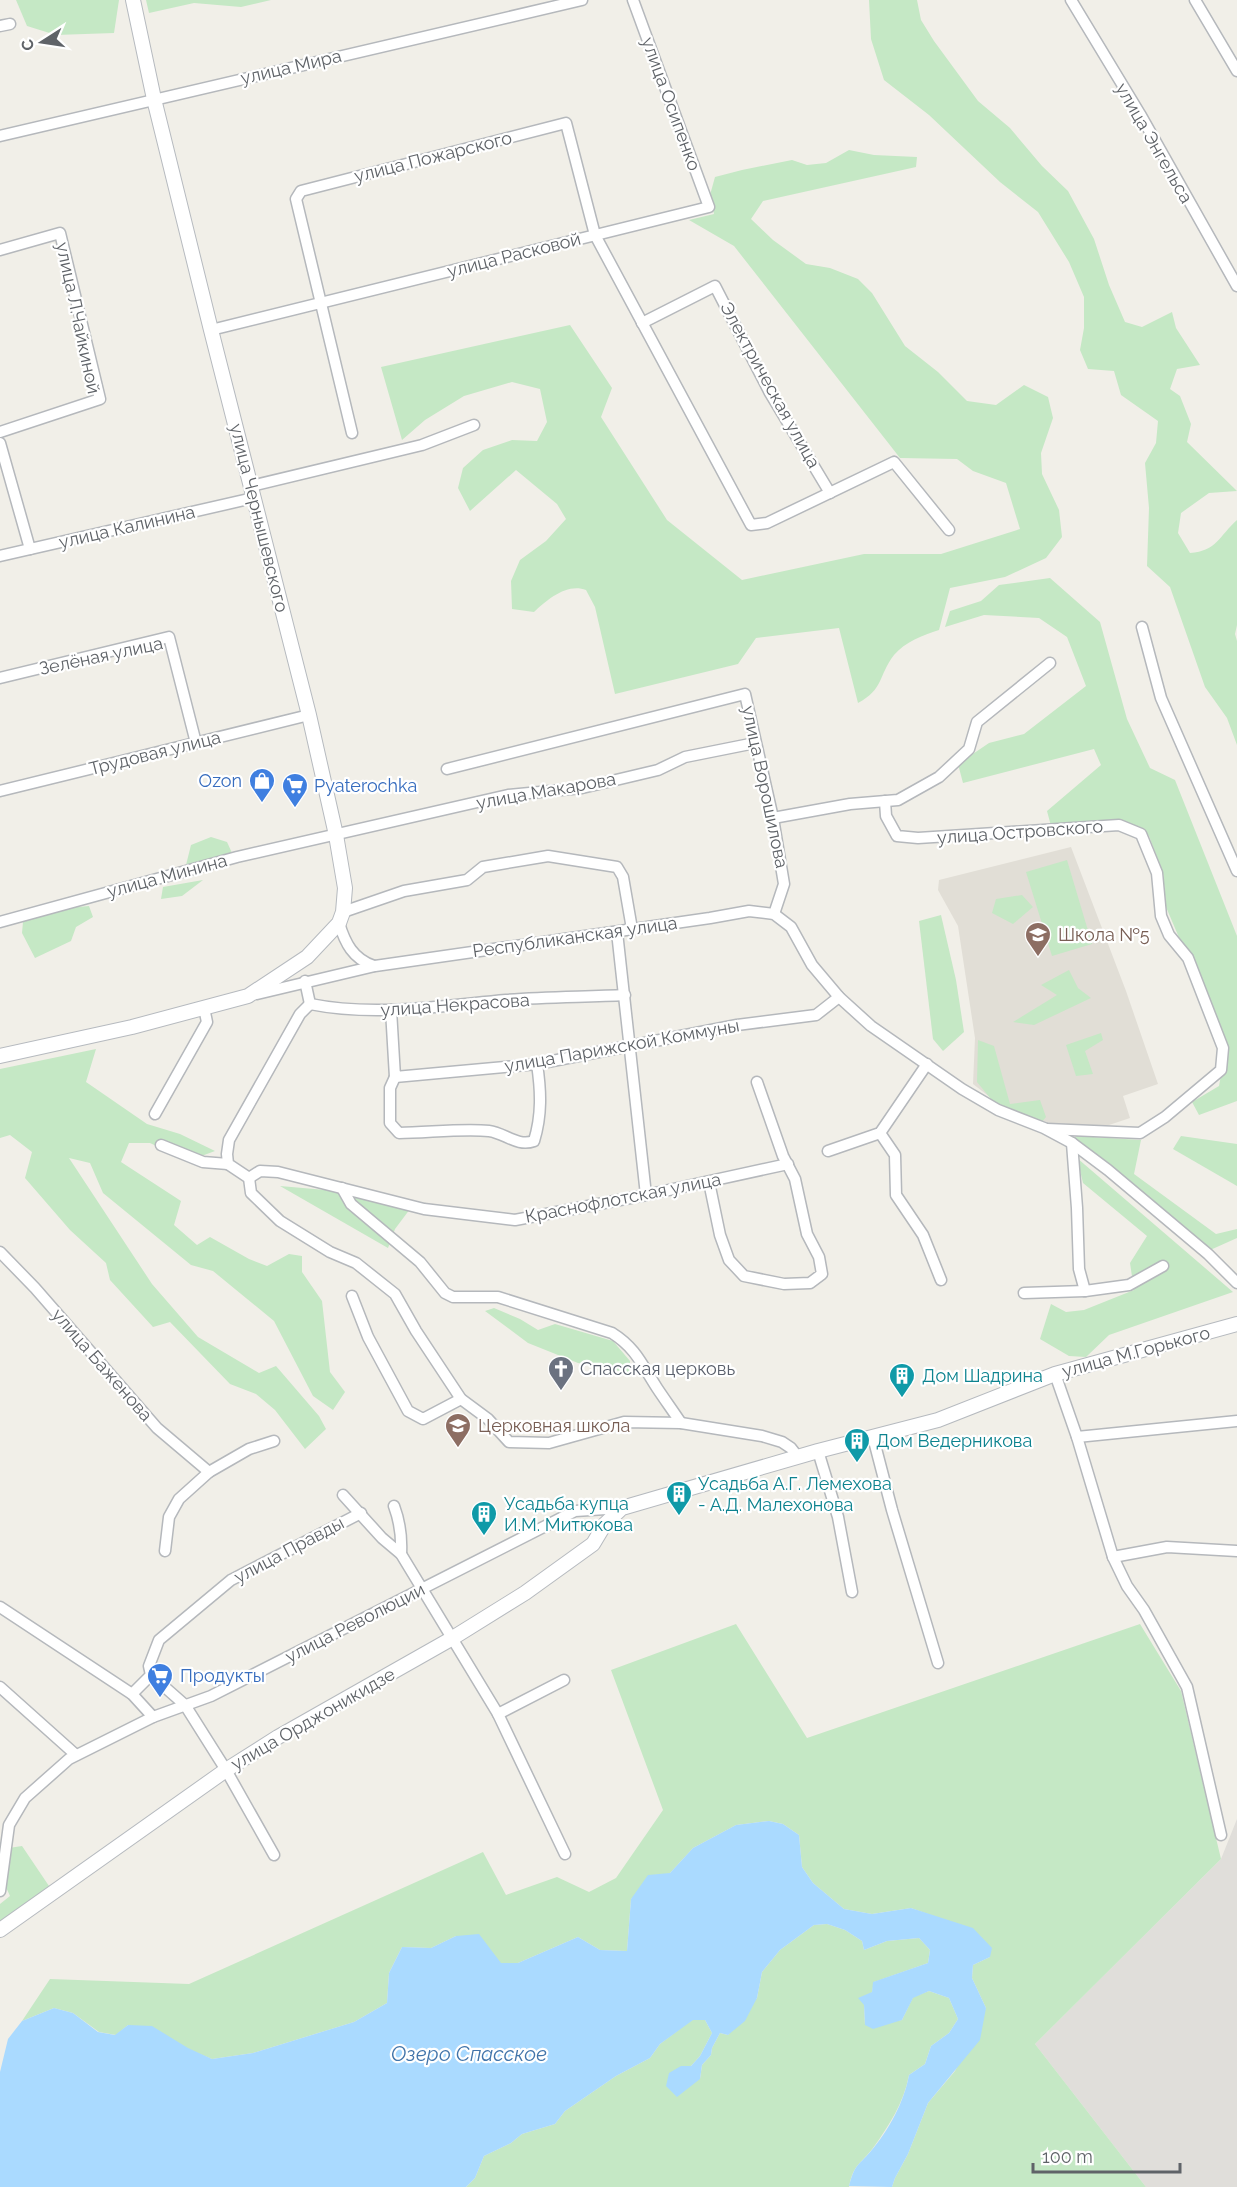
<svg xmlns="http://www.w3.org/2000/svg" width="1237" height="2187" font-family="Raleway,sans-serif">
	<rect width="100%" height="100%" fill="#f1efe8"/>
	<path fill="#e0deda" d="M1237 1819V2187H1146L1035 2044 1221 1859Z"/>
	<path fill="#e1ded6" d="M1071 847 1126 991 1158 1084 1123 1096 1130 1118 1097 1129 1056 1125 1004 1108 973 1084 975 1038 958 926 938 890 939 880Z"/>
	<g fill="#c5e8c5">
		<path d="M16 0H119L114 33 56 35 27 26Z"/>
		<path d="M146 0H271L241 7 194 3 149 13Z"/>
		<path d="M869 0H917L921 20 934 41 978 101 1010 128 1042 166 1068 191 1094 239 1109 285 1125 322 1142 327 1172 312 1176 328 1200 365 1177 369 1170 389 1180 396 1191 424 1187 442 1237 491 1209 493 1181 513 1178 533 1190 553C1217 551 1219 536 1237 520V625L1235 634 1237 641V745L1227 718 1205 687 1170 587 1147 566 1149 508 1145 463 1156 443 1158 421 1121 395 1114 371 1088 369 1080 350 1084 328V297L1069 262 1038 212 1000 182 929 115 884 80 871 39Z"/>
		<path d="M849 150 874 155 917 157 916 167 763 201 751 219 773 240 806 264 830 268 858 279 872 293 905 346 938 372 967 401 996 405 1024 385 1048 397 1053 418 1041 453 1042 474 1059 510 1062 537 1046 558 1005 577 950 588 939 630C923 635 905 642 894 655 878 676 884 689 858 703L839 628 756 638 738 664 615 694 595 607 586 590C567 583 548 599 534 612L512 609 511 581 520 560 546 541 566 519 557 504 516 470 470 511 458 488 463 468 483 450 512 440 537 441 547 422 540 389 512 382 464 396 425 420 402 440 381 367 570 325 612 388 601 417 667 520 742 580 864 554H941L1020 529 1006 483 973 471 957 459 900 458 734 246 689 220 714 214 710 195 715 177 742 170 792 160 807 165 826 163Z"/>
		<path d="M1050 578 1100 622 1127 719 1150 768 1175 780 1237 936V1101L1199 1115 1192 1102 1219 1086 1226 1048 1166 907 1163 873 1149 836 1140 827 1111 822 1051 826 1047 811 1101 765 1094 749 963 783 958 764 989 743 1024 734 1086 686 1067 637 1039 618 984 615 945 627 950 611 981 601 999 585Z"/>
		<path d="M211 837 227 842 232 853 186 865 191 845Z"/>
		<path d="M1067 860 1092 944 1052 956 1026 872Z"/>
		<path d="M203 880 182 896 161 899 163 887Z"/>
		<path d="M1022 895 1033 907 1013 924 992 913 996 899Z"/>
		<path d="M89 906 93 917 76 927 71 941 35 958 22 933 23 922 67 908Z"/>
		<path d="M941 915 956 980 964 1032 943 1051 933 1039 919 921Z"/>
		<path d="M1069 970 1078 988 1091 998 1034 1025 1013 1022 1057 995 1041 985Z"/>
		<path d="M1101 1033 1103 1040 1085 1051 1093 1074 1076 1076 1066 1045Z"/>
		<path d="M978 1040 994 1046 1010 1104 1040 1100 1046 1117 1041 1123 995 1104 977 1082Z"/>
		<path d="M96 1049 86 1082 147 1124 180 1134 215 1151 188 1161 150 1143H129L121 1162 181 1201 174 1225 197 1245 210 1237 249 1259 267 1266 289 1254 302 1256V1272L322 1301 330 1372 345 1392 333 1410 313 1396 274 1321 213 1271 191 1265 103 1193 90 1163 69 1158 152 1284 198 1337 259 1373 276 1366 319 1416 326 1429 305 1449 275 1410 256 1394 230 1384 170 1322 153 1327 110 1280 106 1263 70 1230 25 1178 32 1152 10 1135 0 1138V1069Z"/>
		<path d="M1077 1136 1141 1140 1134 1174 1216 1234 1237 1229V1238L1208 1251 1073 1138Z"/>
		<path d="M1181 1136 1237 1144V1186L1173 1149Z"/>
		<path d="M1077 1158 1233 1292 1109 1335 1086 1357 1069 1356 1040 1339 1051 1304 1066 1312 1084 1310 1134 1290 1130 1263 1147 1236 1083 1183Z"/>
		<path d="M280 1186 337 1191 349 1206 352 1195 410 1209 395 1229 388 1248Z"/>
		<path d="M494 1308 520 1319 538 1330 555 1324 613 1341 630 1361V1373L578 1363 528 1343 485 1311Z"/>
		<path d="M736 1624 807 1738 1140 1624 1181 1691 1221 1859 1035 2044 1146 2187H892L895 2178 908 2154 928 2103 955 2071 986 2008 972 1978 973 1965 990 1957 939 1918 911 1908 872 1914 844 1909 813 1883 802 1867 799 1835 783 1824 769 1821 736 1825 693 1848 670 1873 631 1899 627 1951 600 1950 578 1937 518 1963H500L456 1936 431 1948 402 1947 389 1973 387 2003 354 2022 253 2053 212 2059 128 2025 116 2035 99 2032 73 2013 54 2008 22 2021 50 1979 189 1984 483 1852 506 1895 557 1877 589 1892 616 1878 663 1810 611 1670Z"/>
		<path d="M22 1846 49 1886 0 1923V1904L10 1896 5 1885 9 1848Z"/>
		<path d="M827 1924 845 1930 862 1941 864 1950 887 1941 919 1938 930 1950 928 1963 874 1982 872 1992 864 2005 865 2025 902 2020 913 1997 929 1991 949 1998 958 2019 949 2033 931 2046 925 2064 909 2075C904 2102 889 2126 873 2148 861 2164 853 2164 849 2187H466L475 2178 484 2156 511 2143 522 2134 555 2124 565 2111 616 2076 650 2058 660 2044 693 2019 705 2020 712 2033 700 2056 691 2066 681 2067 700 2079 702 2065 711 2055 712 2048 720 2033 728 2035 757 1998 762 1972 780 1950 814 1925Z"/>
	</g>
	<path fill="#aadaff" d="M769 1821 783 1824 799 1835 802 1867 813 1883 844 1909 872 1914 911 1908 973 1928 992 1948 990 1957 973 1965 972 1978 986 2008 980 2040 928 2103 908 2154 895 2178 892 2187 849 2186C855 2164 857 2167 871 2151 889 2130 904 2102 909 2075L925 2064 931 2046 949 2033 958 2019 949 1998 929 1991 913 1998 902 2020 873 2029 865 2025 864 2005 858 1998 872 1992 873 1982 928 1963 930 1950 919 1938 887 1941 864 1950 862 1941 845 1930 827 1924 814 1925 780 1950 762 1972 757 1998 745 2021 728 2035 720 2033 712 2048 711 2055 702 2065 700 2079 677 2097 666 2086 669 2073 681 2066H691L700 2056 712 2033 705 2020H693L660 2044 650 2058 616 2076 565 2111 555 2124 522 2134 511 2143 484 2156 475 2178 466 2187H0V2072L8 2039 22 2021 54 2008 73 2013 98 2032 115 2035 128 2025 152 2026 188 2048 212 2059 253 2053 354 2022 387 2003 389 1973 402 1947 431 1948 456 1936 479 1934 501 1963H518L578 1937 600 1950 627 1951 631 1899 648 1875 670 1873 693 1848 736 1825Z"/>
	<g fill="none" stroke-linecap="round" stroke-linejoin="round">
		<defs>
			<g id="street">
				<path d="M1071 0 1140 114 1237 286"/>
				<path d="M1195 0 1237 71"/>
				<path d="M0 26 10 24"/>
				<path d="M0 136 582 0"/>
				<path d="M0 250 60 233 100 399 0 432"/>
				<path d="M642 323 715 286 770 393 830 493"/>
				<path d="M211 330 709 207 633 0"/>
				<path d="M352 433 296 199 301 191 566 123 595 235 751 525 767 523 894 462 949 530"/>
				<path d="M0 443 30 549"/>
				<path d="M251 486 422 445 474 425"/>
				<path d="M0 556 253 498"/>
				<path d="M1142 627 1161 698 1237 871"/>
				<path d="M0 678 169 637 196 743"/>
				<path d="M447 769 745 694 773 818 784 884 774 914"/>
				<path d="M0 791 309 715"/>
				<path d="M885 801 886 816 897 836 918 838 1119 825 1141 834 1157 873 1161 916 1169 935 1188 958 1223 1048 1221 1070 1165 1117 1140 1133 1047 1129"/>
				<path d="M773 818 850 804 898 800 939 777 969 749 977 722 1050 663"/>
				<path d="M343 912 404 891 467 880 483 867 548 856 617 867 623 877 632 929"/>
				<path d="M0 922 237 857 508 795 582 788 658 770 685 757 755 743"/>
				<path d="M339 923C345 943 353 959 374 966"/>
				<path d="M617 932 646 1195"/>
				<path d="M305 981 310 1004"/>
				<path d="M257 994 375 966 710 918 749 911 774 914 791 927 812 965 839 997 871 1026 962 1089 998 1110 1044 1128 1072 1143 1108 1170 1208 1254 1237 1283"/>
				<path d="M310 1004 300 1014 229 1140 227 1154 228 1164 249 1178 251 1193 280 1221 330 1252 356 1263 395 1294 416 1331 461 1399 488 1419 509 1442 549 1443 624 1422 681 1423 762 1436 782 1442 791 1448 798 1457"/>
				<path d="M310 1004C375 1017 440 1006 506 1000 545 997 585 997 625 995"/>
				<path d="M391 1010 395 1077 537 1064 737 1025 816 1015 839 997"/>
				<path d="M395 1077 390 1088V1123L399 1133C426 1133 463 1128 489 1131 505 1133 517 1147 534 1141 542 1115 541 1091 537 1064"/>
				<path d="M155 1114 207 1022 204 1008"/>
				<path d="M880 1133 895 1155 896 1195 923 1235 941 1280"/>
				<path d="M1072 1143 1077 1208 1079 1269 1085 1291"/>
				<path d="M161 1145 203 1162 228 1164"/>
				<path d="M828 1151 880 1133 927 1064"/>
				<path d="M249 1178 260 1171 278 1172 424 1209 515 1220 646 1195 788 1164"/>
				<path d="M709 1182 720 1235 729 1260 744 1276 784 1284 810 1283 822 1274 819 1257 807 1234 795 1179 783 1156 757 1082"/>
				<path d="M342 1188 351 1204 420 1262 445 1293 453 1297H498L612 1333C636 1348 642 1365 657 1388 665 1400 673 1411 681 1423"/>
				<path d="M0 1252 35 1288 157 1428 209 1472 249 1449 274 1441"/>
				<path d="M1024 1293 1085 1291 1129 1285 1163 1266"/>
				<path d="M352 1296 368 1337 408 1411 423 1419 461 1399"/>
				<path d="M1055 1374 1077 1437 1113 1557 1127 1586 1144 1610 1187 1687 1221 1835"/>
				<path d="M873 1437 892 1510 938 1663"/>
				<path d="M1077 1437 1237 1421"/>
				<path d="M818 1451 838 1517 852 1592"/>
				<path d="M343 1495 382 1538 401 1554 498 1714 565 1854"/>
				<path d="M394 1506C400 1522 402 1536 401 1554"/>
				<path d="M165 1551 169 1517 179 1499 209 1472"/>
				<path d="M1113 1557 1167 1547 1237 1551"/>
				<path d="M0 1607 132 1694 153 1717"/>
				<path d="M151 1675 185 1705 226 1770 274 1855"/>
				<path d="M0 1687 76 1755"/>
				<path d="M132 1694 151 1675 149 1666 159 1640 231 1580 361 1513"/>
				<path d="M498 1714 564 1680"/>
				<path d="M0 1891 9 1825 25 1798 69 1759 153 1717 211 1696 575 1511 622 1508"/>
			</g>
			<g id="secondary">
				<path d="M0 1056 132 1027 248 996 307 957 339 923 343 912 345 888 336 835 309 715 211 330 154 99 133 0"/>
				<path d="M0 1930 226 1770 278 1737 451 1639 525 1593 593 1544 605 1524 622 1508 818 1451 938 1420 1055 1374 1237 1324"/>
			</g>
		</defs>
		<use href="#street" stroke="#b5b8bc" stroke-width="13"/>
		<use href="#secondary" stroke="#b6babf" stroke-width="16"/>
		<use href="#street" stroke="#fff" stroke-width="10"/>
		<use href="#secondary" stroke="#fff" stroke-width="14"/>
	</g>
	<defs>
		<symbol id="shop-pin" viewBox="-11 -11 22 30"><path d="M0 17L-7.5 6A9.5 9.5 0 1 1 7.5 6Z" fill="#3f7fe0" stroke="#fff"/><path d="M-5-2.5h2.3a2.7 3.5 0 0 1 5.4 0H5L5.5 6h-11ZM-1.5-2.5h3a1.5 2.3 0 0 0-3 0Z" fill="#fff"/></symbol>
		<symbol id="supermarket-pin" viewBox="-11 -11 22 30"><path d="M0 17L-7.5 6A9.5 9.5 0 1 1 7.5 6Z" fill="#3f7fe0" stroke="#fff"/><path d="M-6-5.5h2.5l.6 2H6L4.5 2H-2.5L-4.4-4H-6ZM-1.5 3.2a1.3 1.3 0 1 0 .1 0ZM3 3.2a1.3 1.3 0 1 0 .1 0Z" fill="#fff"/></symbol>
		<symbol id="school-pin" viewBox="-11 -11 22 30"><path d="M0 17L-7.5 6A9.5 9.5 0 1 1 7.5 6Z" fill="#8d6e63" stroke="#fff"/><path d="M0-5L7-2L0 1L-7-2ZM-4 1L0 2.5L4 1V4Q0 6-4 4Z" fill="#fff"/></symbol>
		<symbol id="church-pin" viewBox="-11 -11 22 30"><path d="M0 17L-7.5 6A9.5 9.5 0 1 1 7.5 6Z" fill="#6b7280" stroke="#fff"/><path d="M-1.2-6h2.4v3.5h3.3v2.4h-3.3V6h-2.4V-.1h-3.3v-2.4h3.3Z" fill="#fff"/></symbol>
		<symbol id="building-pin" viewBox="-11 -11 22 30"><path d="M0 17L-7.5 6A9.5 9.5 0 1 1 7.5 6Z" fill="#0f9aa8" stroke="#fff"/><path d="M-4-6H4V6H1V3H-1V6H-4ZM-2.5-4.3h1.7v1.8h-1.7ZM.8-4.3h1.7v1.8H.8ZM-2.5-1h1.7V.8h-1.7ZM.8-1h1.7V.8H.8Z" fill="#fff"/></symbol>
	</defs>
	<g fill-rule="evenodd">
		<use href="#shop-pin" x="247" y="766" width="30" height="40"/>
		<use href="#supermarket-pin" x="280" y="771" width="30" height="40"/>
		<use href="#school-pin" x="1023" y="920" width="30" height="40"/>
		<use href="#church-pin" x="546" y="1354" width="30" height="40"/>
		<use href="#building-pin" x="887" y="1361" width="30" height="40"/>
		<use href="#school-pin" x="443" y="1411" width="30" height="40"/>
		<use href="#building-pin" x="842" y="1426" width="30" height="40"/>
		<use href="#building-pin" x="664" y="1479" width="30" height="40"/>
		<use href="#building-pin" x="469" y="1499" width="30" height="40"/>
		<use href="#supermarket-pin" x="145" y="1661" width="30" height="40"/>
	</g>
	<g text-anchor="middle" stroke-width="4.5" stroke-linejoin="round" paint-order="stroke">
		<g font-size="18" fill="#5f6368" stroke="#fff">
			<text transform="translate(291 67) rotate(-13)" y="6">улица Мира</text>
			<text transform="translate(671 104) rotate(70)" y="6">улица Осипенко</text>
			<text transform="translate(1154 143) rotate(60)" y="6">улица Энгельса</text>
			<text transform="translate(433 157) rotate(-14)" y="6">улица Пожарского</text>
			<text transform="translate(514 255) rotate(-14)" y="6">улица Расковой</text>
			<text transform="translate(78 318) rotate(78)" y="6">улица Л.Чайкиной</text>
			<text transform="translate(770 385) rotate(61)" y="6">Электрическая улица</text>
			<text transform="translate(259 518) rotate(76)" y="6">улица Чернышевского</text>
			<text transform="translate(127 527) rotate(-13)" y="6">улица Калинина</text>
			<text transform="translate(101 656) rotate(-12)" y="6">Зелёная улица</text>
			<text transform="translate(155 753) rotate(-14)" y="6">Трудовая улица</text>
			<text transform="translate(765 787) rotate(78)" y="6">улица Ворошилова</text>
			<text transform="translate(546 791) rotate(-10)" y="6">улица Макарова</text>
			<text transform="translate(1020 832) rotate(-4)" y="6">улица Островского</text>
			<text transform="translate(167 876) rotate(-15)" y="6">улица Минина</text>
			<text transform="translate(575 937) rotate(-8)" y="6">Республиканская улица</text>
			<text transform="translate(455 1005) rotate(-4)" y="6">улица Некрасова</text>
			<text transform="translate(622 1046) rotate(-10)" y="6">улица Парижской Коммуны</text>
			<text transform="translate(623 1198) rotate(-11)" y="6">Краснофлотская улица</text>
			<text transform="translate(1136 1352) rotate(-15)" y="6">улица М.Горького</text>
			<text transform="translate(102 1365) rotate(49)" y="6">улица Баженова</text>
			<text transform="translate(289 1550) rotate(-28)" y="6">улица Правды</text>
			<text transform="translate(355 1623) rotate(-27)" y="6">улица Революции</text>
			<text transform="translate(313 1719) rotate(-30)" y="6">улица Орджоникидзе</text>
		</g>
		<g font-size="18" fill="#366cbe" stroke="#fff" text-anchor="start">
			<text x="242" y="787" text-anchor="end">Ozon</text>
			<text x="314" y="792">Pyaterochka</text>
			<text x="180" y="1682">Продукты</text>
		</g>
		<g font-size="18" fill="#785e54" stroke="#fff" text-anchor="start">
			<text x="1058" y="941">Школа №5</text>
			<text x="478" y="1432">Церковная школа</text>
		</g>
		<g font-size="18" fill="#5b616d" stroke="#fff" text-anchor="start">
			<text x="580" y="1375">Спасская церковь</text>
		</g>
		<g font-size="18" fill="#0d838f" stroke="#fff" text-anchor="start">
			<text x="922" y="1382">Дом Шадрина</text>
			<text x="876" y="1447">Дом Ведерникова</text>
			<text x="698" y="1490">Усадьба А.Г. Лемехова<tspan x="698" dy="21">- А.Д. Малехонова</tspan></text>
			<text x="504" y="1510">Усадьба купца<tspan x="504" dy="21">И.М. Митюкова</tspan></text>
		</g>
		<g font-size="20" font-style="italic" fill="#4174aa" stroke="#fff">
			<text x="469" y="2061">Озеро Спасское</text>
		</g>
	</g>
	<g transform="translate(42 42) rotate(258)" stroke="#ffffff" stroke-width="4.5" paint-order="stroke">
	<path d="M0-4.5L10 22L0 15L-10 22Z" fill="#5f6368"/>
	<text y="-9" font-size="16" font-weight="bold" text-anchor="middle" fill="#5f6368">С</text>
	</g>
	<path d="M1033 2163v9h147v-9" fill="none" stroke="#5f6368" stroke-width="3"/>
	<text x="1042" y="2163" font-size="18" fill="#5f6368" stroke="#ffffff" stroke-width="4.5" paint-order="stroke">100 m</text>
</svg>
